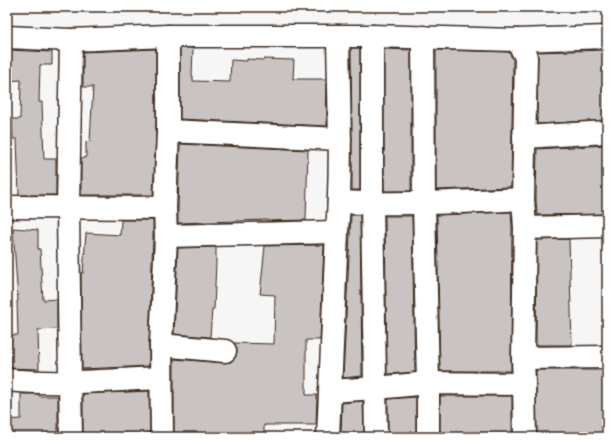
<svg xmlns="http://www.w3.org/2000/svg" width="614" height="444" font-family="'Playpen Sans',sans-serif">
	<rect width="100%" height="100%" fill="#f7f6f6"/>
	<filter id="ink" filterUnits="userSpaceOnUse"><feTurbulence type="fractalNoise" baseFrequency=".025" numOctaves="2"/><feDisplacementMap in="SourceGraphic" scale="8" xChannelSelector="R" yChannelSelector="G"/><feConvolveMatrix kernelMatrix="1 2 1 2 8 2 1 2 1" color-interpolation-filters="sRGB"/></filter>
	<g filter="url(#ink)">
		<g fill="#c9c3c1" stroke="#3b2a1e">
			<path d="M180 48H193L192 76H193V81L230 82 231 60 247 61V59L264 60V59L294 60 293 79H326L327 126 180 119Z"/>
			<path d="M351 48H360V190H352V139Z"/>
			<path d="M156 49V131L153 195H81V158H86V142L90 141 93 87H83V52Z"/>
			<path d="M384 49 411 50V191H384Z"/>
			<path d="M7 50 52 52V65H40L39 102H42L44 159H56V195H19L17 139H13L12 119H20L21 80 7 81Z"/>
			<path d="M436 50 509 52 513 60 511 187 436 190Z"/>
			<path d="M607 50V120L537 124 538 57 537 52Z"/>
			<path d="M180 144 308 150 306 220 267 221V220L178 223V208Z"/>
			<path d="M607 145V214L537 215 536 199 537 149Z"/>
			<path d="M511 212 512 228 511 371H440L437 215Z"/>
			<path d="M351 215H360L362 376 343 378Z"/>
			<path d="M385 216H412L415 372 387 374Z"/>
			<path d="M121 220H153V236L149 344V366L82 369 81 273H83L86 233 120 235Z"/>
			<path d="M13 228 38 230V249H40L43 300 57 299V329L38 330 39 369 10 368 9 335H18L17 301H18Z"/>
			<path d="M569 239 572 345H536L537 240Z"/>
			<path d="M324 245 320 340H306V395H317L316 425H264V437H174V359L224 363 231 362 235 358 237 352 236 346 234 343 274 344 275 295 260 294 265 246Z"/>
			<path d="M216 247V262L214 309H212L210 337 174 334 178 248Z"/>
			<path d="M536 370H607V434L576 437H537Z"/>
			<path d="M149 391 150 437H83V394Z"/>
			<path d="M21 394H39V396H58V437H7V420L21 419Z"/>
			<path d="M440 396H512V436L440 437Z"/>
			<path d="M416 397V437H388V399Z"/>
			<path d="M363 401 364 437H341L342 403Z"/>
		</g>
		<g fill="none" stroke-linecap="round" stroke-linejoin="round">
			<defs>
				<g id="minor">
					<path d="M372 36V204L376 437"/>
					<path d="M7 37 71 40 168 36H372L517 40 526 57 523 199 525 228 523 358 524 384 525 437"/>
					<path d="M423 37 424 203 428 383V437"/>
					<path d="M517 40 607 37"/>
					<path d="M168 131 340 139"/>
					<path d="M524 137 607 132"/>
					<path d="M339 202C400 205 461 202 523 199"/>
					<path d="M7 207 165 208"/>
					<path d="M525 228 607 226"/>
					<path d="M166 236 337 232"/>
					<path d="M161 345 225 351"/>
					<path d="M523 358 607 357"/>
					<path d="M7 380C58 385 110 380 161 378"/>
					<path d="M330 391 376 388 428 383 524 384"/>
					<path d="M71 437 70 382 68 207 71 40"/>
					<path d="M162 437 161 345 166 236 165 208 168 131V36"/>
					<path d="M328 437 337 232C342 167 339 101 338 36"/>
				</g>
			</defs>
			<use href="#minor" stroke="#3b2a1e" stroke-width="25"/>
			<use href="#minor" stroke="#fff" stroke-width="22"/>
		</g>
	</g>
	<rect width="614" height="444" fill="none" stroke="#fff" stroke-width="24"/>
	<rect x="12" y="12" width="590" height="420" fill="none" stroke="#3b2a1e" stroke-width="1.5" filter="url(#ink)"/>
</svg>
